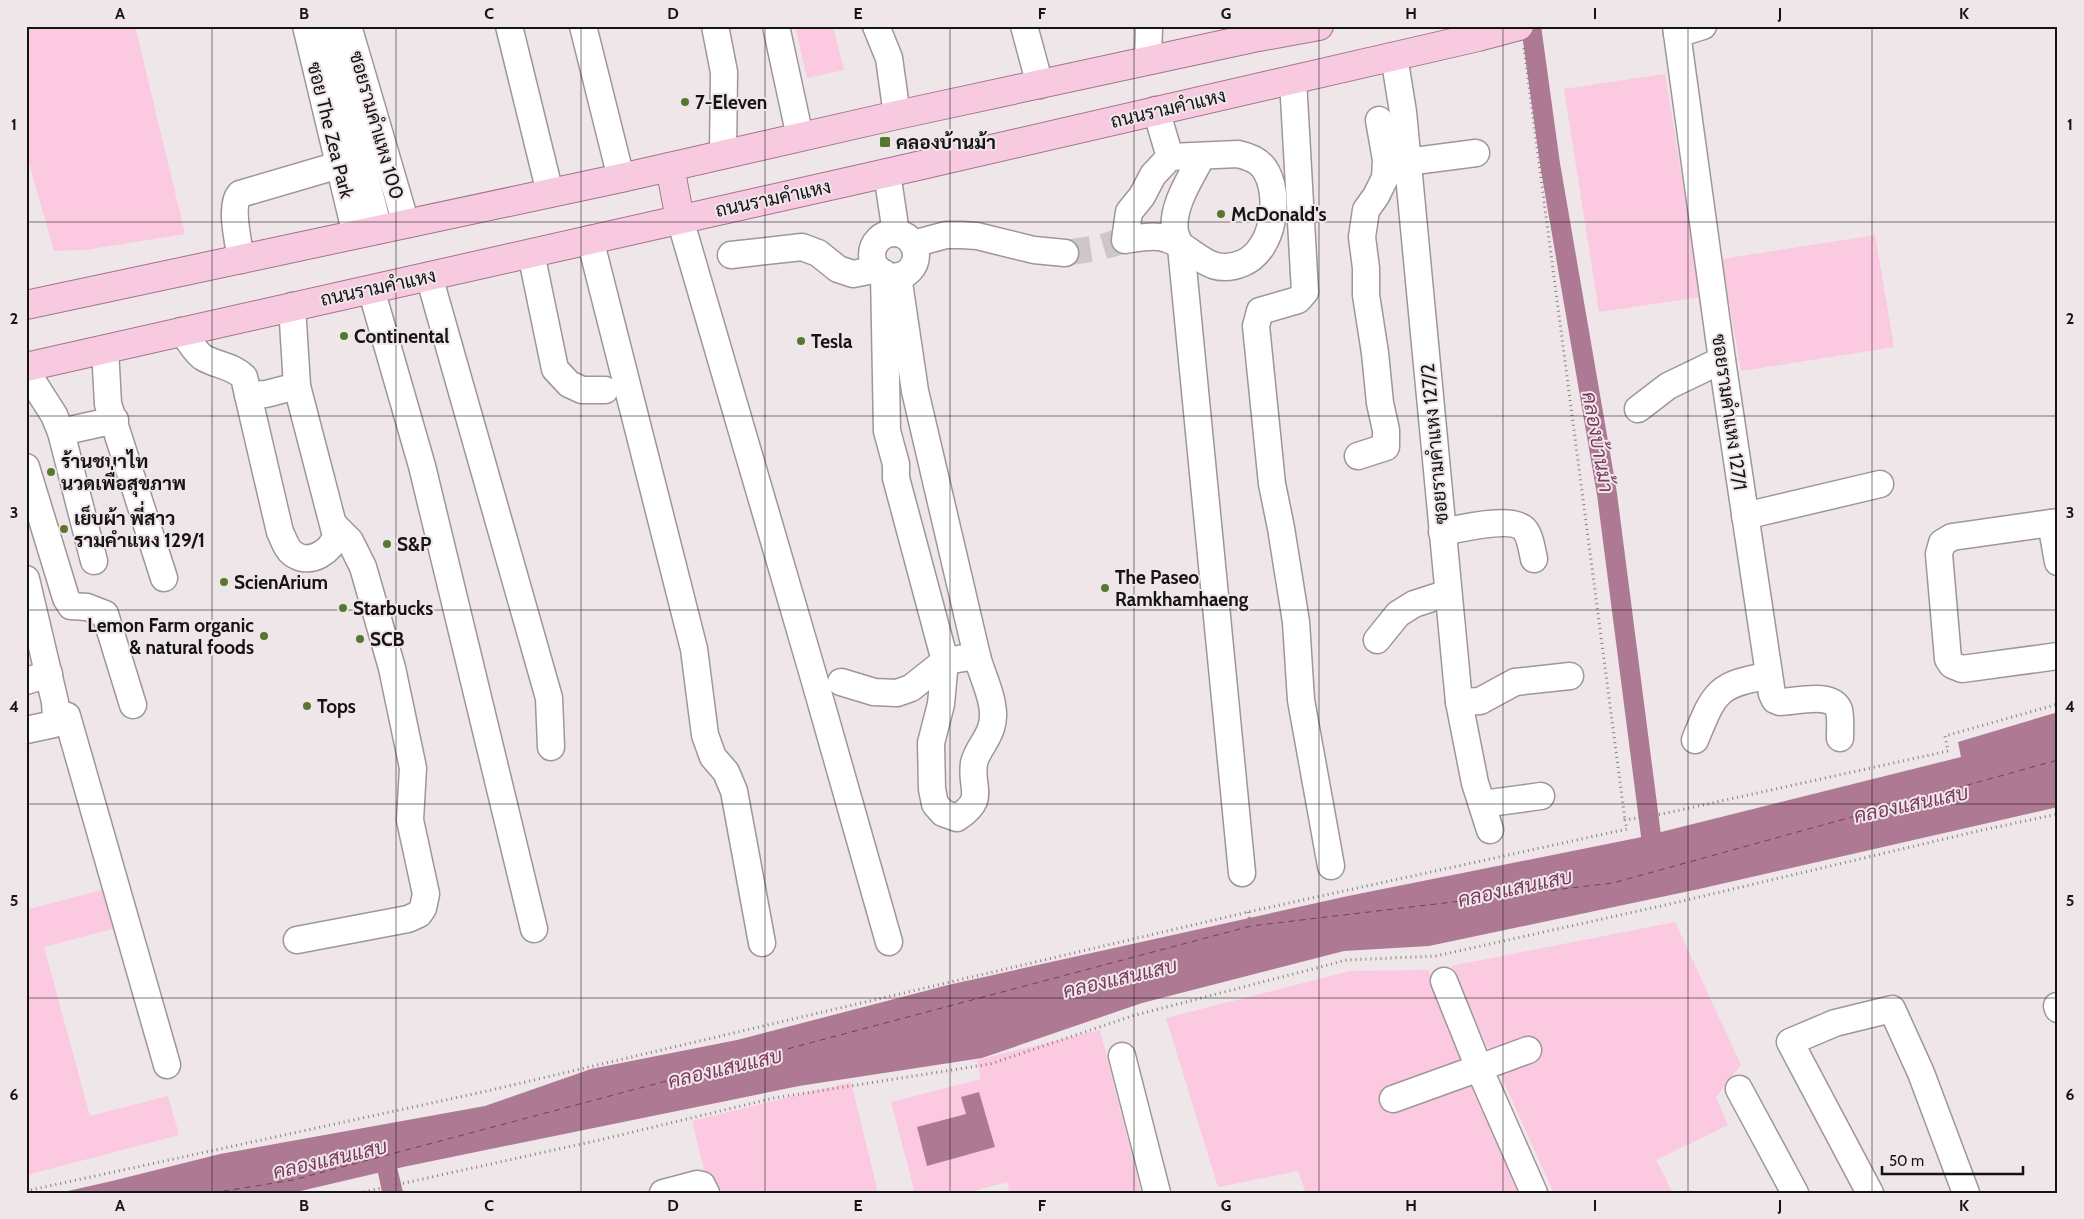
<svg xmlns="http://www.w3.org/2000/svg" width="2084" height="1219" font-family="Cabin,Sarabun,sans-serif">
	<rect width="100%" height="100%" fill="#eee6e9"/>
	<g fill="#fbc9e0">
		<path d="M26 26H135L185 234 85 250 54 251 26 152Z"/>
		<path d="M795 26H833L844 70 807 78Z"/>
		<path d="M1665 74 1701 297 1599 312 1564 89Z"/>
		<path d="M1875 235 1894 347 1741 371 1722 259Z"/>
		<path d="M110 888 120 927 44 947 90 1116 168 1096 179 1135 27 1175 26 901 29 909Z"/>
		<path d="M1675 922 1741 1065 1716 1097 1728 1125 1656 1160 1673 1193H1554L1451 966Z"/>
		<path d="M1428 970 1521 1193H1306L1298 1171 1218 1187 1166 1018 1350 971Z"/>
		<path d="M1100 1030 1141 1193H1010L1007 1182 966 1193H915L891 1102 981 1079 977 1060Z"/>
		<path d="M851 1082 878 1193H710L692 1121Z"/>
	</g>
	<g fill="#ae7a93">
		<path d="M2058 712V807L1699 889 1429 946 1344 951 1142 1003 982 1058 799 1086 403 1167 292 1193H59L112 1181 220 1154 485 1106 591 1069 737 1040 948 985 1348 896 1637 838 1961 757 1958 742Z"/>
		<path d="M979 1092 995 1147 927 1166 917 1127 966 1114 961 1097Z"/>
		<path d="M397 1177 401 1193H382L380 1181Z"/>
	</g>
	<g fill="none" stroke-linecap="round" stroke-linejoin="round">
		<g stroke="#ae7a93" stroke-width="20">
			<path d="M1531 26 1550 164 1607 494 1654 859"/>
			<path d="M382 1147 393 1193"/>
		</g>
		<path stroke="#7c395c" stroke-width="1" stroke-dasharray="6 5" stroke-linecap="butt" d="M212 1193 293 1180 1251 926 1613 883 2058 760"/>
		<path stroke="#cec6c9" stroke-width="26" stroke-dasharray="26 13" stroke-linecap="butt" d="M1065 253 1099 248 1125 240"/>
		<defs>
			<g id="minor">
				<path d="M306 26 356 235"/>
				<path d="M327 26 379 230"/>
				<path d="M348 26 406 224"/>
				<path d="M509 26 550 193"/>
				<path d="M583 26 621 178"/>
				<path d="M715 26 724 72 723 155"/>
				<path d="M776 26 800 137"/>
				<path d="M876 26 889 58 897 115"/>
				<path d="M1024 26 1040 85"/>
				<path d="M1676 26 1722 360 1772 694 1775 700 1780 702C1795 702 1832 691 1839 710 1841 719 1840 729 1840 738"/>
				<path d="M1677 34 1703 26"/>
				<path d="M1394 56 1403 112 1459 702 1475 783 1490 830"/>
				<path d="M1148 61 1149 26"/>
				<path d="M1293 80 1305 292 1298 300 1260 311 1256 326 1272 484 1281 528 1296 622 1301 700 1331 866"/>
				<path d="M1156 110 1170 157 1238 154C1247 156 1258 160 1264 168 1282 194 1274 250 1243 263 1208 278 1195 248 1167 239 1155 234 1138 238 1125 240L1129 212 1142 196 1153 175 1170 157"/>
				<path d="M1202 156C1191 178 1171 206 1175 232 1176 237 1179 242 1181 247L1242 873"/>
				<path d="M1407 162 1476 153"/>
				<path d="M887 173 896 233"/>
				<path d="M680 219 814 678 889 942"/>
				<circle cx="894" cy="255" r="22"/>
				<path d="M590 239 694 649 705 735 713 757 726 772 734 791 762 943"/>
				<path d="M913 244 946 235H962L977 236 1034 250 1065 253"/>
				<path d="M531 253 555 369 569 384 582 390H605"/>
				<path d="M731 255 802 247 818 253 838 269 853 274 878 269"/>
				<path d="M241 260C239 245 229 205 240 194L339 165"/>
				<path d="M884 273 887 431 896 464V478L945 661 941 704 931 743 932 789 935 804 943 813 957 818C987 798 970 790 974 763 977 750 987 741 991 728 999 706 982 677 977 656"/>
				<path d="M429 276 549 698 551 747"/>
				<path d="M371 289 422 466 534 929"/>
				<path d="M181 331C189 339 195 353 204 358 219 366 231 365 244 377L248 395 266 394 297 386"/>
				<path d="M105 349 108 404 164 578"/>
				<path d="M26 371 54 415 61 432 115 420"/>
				<path d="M248 395 280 532C284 540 287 551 295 555 311 565 331 551 336 536L297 386 292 306"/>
				<path d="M1638 409 1668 386 1722 360"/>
				<path d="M61 432 94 561"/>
				<path d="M1358 456 1386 447V430L1380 403 1375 353 1366 295V268L1362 237 1366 210 1376 196 1385 178 1386 160 1379 120"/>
				<path d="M26 467 66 598 71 606 87 607 105 614 133 705"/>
				<path d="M1745 516 1880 484"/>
				<path d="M2058 522 1952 537 1942 543 1939 554 1948 659 1952 665 1962 669 2058 656"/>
				<path d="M2051 523 2058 562"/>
				<path d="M1442 532C1459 529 1511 516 1524 529 1530 535 1532 550 1534 559"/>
				<path d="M26 579 55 702 56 719 54 724 26 730"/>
				<path d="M1377 640 1398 614 1414 604 1448 593"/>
				<path d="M26 681 49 674"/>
				<path d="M841 682 874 692 897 693 911 688 945 661 977 656 915 391 898 276"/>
				<path d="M1459 702 1480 701 1515 682 1570 676"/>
				<path d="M56 712 67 716 167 1065"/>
				<path d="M1695 740C1714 694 1716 684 1768 676"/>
				<path d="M1482 804 1541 796"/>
				<path d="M297 940 408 919 419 914 423 908 426 894 410 820 413 768 392 668 363 567 350 541 335 526"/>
				<path d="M1444 981 1479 1068 1528 1050"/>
				<path d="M2057 1006 2058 1009"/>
				<path d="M1122 1056 1157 1193"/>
				<path d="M1739 1089 1795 1193"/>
				<path d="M1393 1099 1479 1068 1534 1193"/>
				<path d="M663 1193 697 1184 702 1185 706 1193"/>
				<path d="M1870 1193 1790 1042 1835 1023 1892 1009 1921 1073 1966 1193"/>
			</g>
			<g id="major">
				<path d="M670 167 680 219"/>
				<path d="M26 305 621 178 897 115 1253 38 1319 26"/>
				<path d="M26 367 887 173 1478 37 1519 26"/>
			</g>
		</defs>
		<use href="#minor" stroke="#9e969a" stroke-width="29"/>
		<use href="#major" stroke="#a4738b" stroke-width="30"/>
		<g stroke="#858082" stroke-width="3" stroke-dasharray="1 4" stroke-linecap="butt">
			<path d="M1524 48 1625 820"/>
			<path d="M1248 912 1251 926"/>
			<path d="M26 1191 487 1091 1248 912 1627 829 1625 820 1662 814 1948 751 1945 736 2058 704"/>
			<path d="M359 1193 604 1139 774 1098 990 1064 1132 1016 1347 960 1436 956 1674 903 1978 831 2058 814"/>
		</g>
		<use href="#minor" stroke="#fff" stroke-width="26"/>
		<use href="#major" stroke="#f7cadf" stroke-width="28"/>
	</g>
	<path fill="none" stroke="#161315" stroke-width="1" stroke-opacity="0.55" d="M212 26V1193M396 26V1193M581 26V1193M765 26V1193M950 26V1193M1134 26V1193M1319 26V1193M1503 26V1193M1688 26V1193M1872 26V1193M26 222H2058M26 416H2058M26 610H2058M26 804H2058M26 998H2058"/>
	<g fill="#57772e" stroke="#eee6e9" stroke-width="2">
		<circle cx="685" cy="102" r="5"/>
		<rect x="879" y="136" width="12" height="12" rx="2.5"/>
		<circle cx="1221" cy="214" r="5"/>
		<circle cx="344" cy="336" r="5"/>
		<circle cx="801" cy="341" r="5"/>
		<circle cx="51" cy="472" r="5"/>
		<circle cx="64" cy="529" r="5"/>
		<circle cx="387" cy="544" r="5"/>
		<circle cx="224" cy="582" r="5"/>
		<circle cx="1105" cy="588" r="5"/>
		<circle cx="343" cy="608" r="5"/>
		<circle cx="264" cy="636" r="5"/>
		<circle cx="360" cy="639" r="5"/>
		<circle cx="307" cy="706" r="5"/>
	</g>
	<g text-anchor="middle" stroke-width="4" stroke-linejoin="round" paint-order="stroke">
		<g font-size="19" font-weight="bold" fill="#161315" stroke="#eee6e9" text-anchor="start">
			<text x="695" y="109">7-Eleven</text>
			<text x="896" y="149">คลองบ้านม้า</text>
			<text x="1231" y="221">McDonald's</text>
			<text x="354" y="343">Continental</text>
			<text x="811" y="348">Tesla</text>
			<text x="61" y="468">ร้านชบาไท<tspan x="61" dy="22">นวดเพื่อสุขภาพ</tspan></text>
			<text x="74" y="525">เย็บผ้า พี่สาว<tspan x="74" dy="22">รามคำแหง 129/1</tspan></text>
			<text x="397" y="551">S&amp;P</text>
			<text x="1115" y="584">The Paseo<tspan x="1115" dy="22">Ramkhamhaeng</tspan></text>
			<text x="234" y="589">ScienArium</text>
			<text x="353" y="615">Starbucks</text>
			<text x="254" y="632" text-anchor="end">Lemon Farm organic<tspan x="254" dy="22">&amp; natural foods</tspan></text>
			<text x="370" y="646">SCB</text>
			<text x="317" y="713">Tops</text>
		</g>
		<g font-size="19" fill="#161315" stroke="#eee6e9">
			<text transform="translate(1168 108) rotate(-13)" y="7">ถนนรามคำแหง</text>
			<text transform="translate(377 125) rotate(74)" y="7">ซอยรามคำแหง 100</text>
			<text transform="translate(331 130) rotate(76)" y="7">ซอย The Zea Park</text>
			<text transform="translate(773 198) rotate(-12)" y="7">ถนนรามคำแหง</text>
			<text transform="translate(378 287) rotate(-12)" y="7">ถนนรามคำแหง</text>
			<text transform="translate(1730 412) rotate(82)" y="7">ซอยรามคำแหง 127/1</text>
			<text transform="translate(1434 444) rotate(-95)" y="7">ซอยรามคำแหง 127/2</text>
		</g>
		<g font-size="20" font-style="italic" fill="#7c395c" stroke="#eee6e9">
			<text transform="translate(1598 442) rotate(80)" y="7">คลองบ้านม้า</text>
			<text transform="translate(1911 804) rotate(-12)" y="7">คลองแสนแสบ</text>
			<text transform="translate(1515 888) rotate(-12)" y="7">คลองแสนแสบ</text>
			<text transform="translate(1120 978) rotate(-13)" y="7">คลองแสนแสบ</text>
			<text transform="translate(725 1068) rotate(-13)" y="7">คลองแสนแสบ</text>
			<text transform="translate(330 1159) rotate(-13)" y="7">คลองแสนแสบ</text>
		</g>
	</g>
	<rect width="2084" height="1219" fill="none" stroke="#eee6e9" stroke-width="55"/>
	<path d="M1882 1166v8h141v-8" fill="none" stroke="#161315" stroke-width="2.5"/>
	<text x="1889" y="1166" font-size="15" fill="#161315" stroke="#eee6e9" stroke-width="4" paint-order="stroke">50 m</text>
	<rect x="28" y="28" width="2028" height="1164" fill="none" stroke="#161315" stroke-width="2"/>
	<g font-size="16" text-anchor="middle" font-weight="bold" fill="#161315">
		<text x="120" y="19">A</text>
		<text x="304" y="19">B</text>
		<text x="489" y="19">C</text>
		<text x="673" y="19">D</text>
		<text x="858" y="19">E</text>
		<text x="1042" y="19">F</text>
		<text x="1226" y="19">G</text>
		<text x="1411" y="19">H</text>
		<text x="1595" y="19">I</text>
		<text x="1780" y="19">J</text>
		<text x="1964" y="19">K</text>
		<text x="14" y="130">1</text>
		<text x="2070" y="130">1</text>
		<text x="14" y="324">2</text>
		<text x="2070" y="324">2</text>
		<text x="14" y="518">3</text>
		<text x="2070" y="518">3</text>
		<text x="14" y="712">4</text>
		<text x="2070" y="712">4</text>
		<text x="14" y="906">5</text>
		<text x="2070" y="906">5</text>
		<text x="14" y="1100">6</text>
		<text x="2070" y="1100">6</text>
		<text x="120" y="1211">A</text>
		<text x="304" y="1211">B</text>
		<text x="489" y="1211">C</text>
		<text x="673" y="1211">D</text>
		<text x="858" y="1211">E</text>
		<text x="1042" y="1211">F</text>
		<text x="1226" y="1211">G</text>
		<text x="1411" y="1211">H</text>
		<text x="1595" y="1211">I</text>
		<text x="1780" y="1211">J</text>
		<text x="1964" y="1211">K</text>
	</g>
</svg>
